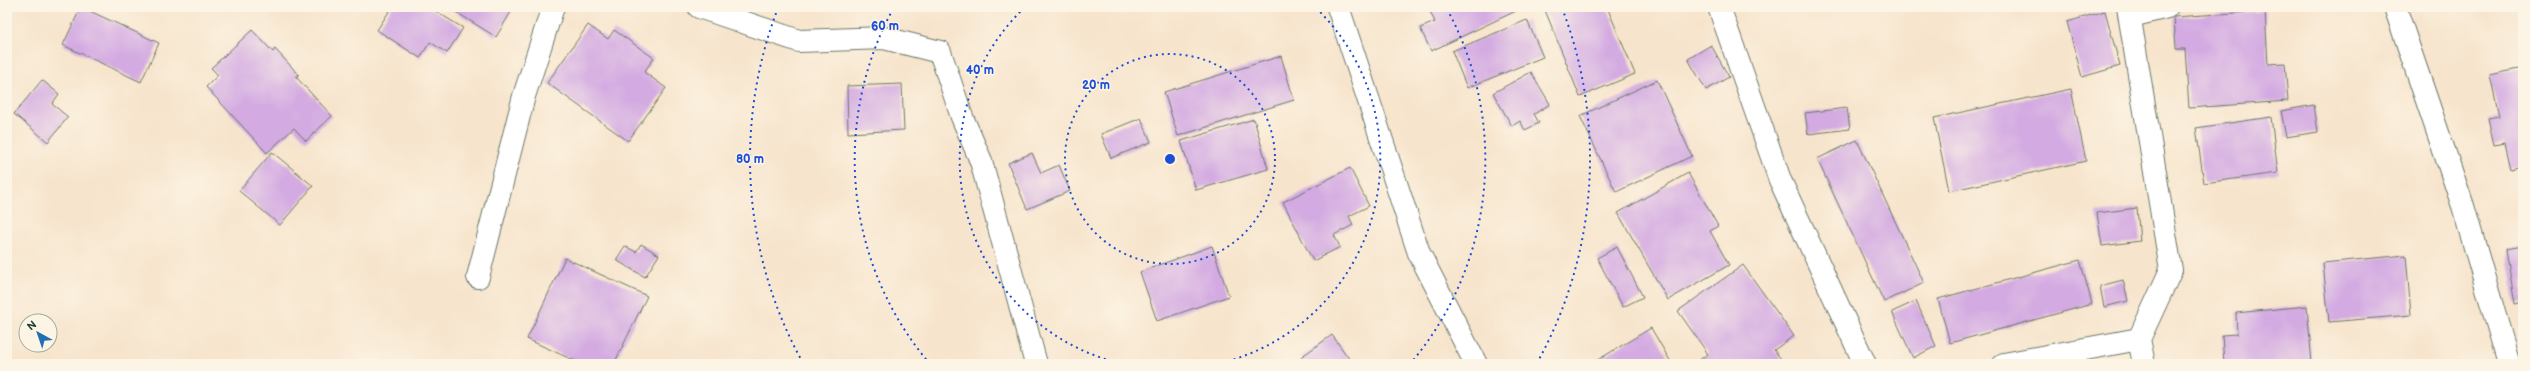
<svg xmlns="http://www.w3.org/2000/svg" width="2530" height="371" font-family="'Balsamiq Sans',sans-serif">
	<rect width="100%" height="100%" fill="#fcf5e5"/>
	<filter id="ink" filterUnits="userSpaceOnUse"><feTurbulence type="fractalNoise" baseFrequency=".025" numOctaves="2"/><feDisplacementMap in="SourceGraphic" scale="8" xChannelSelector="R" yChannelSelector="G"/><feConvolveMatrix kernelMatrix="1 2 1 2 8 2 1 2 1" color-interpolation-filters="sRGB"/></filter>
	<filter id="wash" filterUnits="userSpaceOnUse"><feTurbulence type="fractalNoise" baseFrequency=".012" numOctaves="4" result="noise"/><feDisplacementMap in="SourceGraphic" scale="16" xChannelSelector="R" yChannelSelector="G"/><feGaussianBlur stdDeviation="0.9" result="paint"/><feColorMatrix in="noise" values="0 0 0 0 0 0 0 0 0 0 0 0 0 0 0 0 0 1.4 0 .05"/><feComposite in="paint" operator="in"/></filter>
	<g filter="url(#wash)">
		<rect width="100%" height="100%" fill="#f7e4cc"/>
		<g id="blocks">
			<g fill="#d3aae2">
				<path d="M81 7 159 43 141 82 63 45Z"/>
				<path d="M392 7H429L463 28 447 53 430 42 420 58 377 30Z"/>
				<path d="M448 7H514L496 37Z"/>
				<path d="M1428 7H1514L1516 11 1431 51 1420 28 1435 22Z"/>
				<path d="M1553 7H1607L1635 74 1580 97 1545 10Z"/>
				<path d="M2105 11 2120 66 2082 77 2067 22Z"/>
				<path d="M2265 11 2268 64 2285 63 2288 101 2189 108 2185 49H2176L2174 17Z"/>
				<path d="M1527 20 1543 57 1467 88 1452 51Z"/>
				<path d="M588 25 608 39 614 30 654 58 644 72 666 88 628 141 547 83Z"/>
				<path d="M252 30 273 52 275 49 299 75 296 77 332 116 306 141 294 128 267 153 206 87 218 75 211 68Z"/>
				<path d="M1711 45 1729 77 1706 90 1688 59Z"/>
				<path d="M1281 56 1294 100 1178 136 1164 92Z"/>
				<path d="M2523 68V166L2510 169 2504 143 2494 145 2488 118 2499 116 2490 75Z"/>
				<path d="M1531 72 1550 104 1534 114 1539 123 1525 130 1520 121 1512 126 1493 93Z"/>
				<path d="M42 80 59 94 52 104 68 117 48 142 14 114Z"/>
				<path d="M1657 80 1692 156 1616 192 1580 116Z"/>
				<path d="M902 84 904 130 848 133 847 86Z"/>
				<path d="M2071 89 2086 161 1949 191 1934 118Z"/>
				<path d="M2314 105 2318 132 2286 137 2281 111Z"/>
				<path d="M1847 108 1850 129 1808 134 1805 113Z"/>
				<path d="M2271 117 2278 173 2204 183 2196 128Z"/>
				<path d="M1141 118 1151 142 1111 158 1101 134Z"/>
				<path d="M1254 119 1268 169 1196 190 1181 141Z"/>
				<path d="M1857 140 1924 283 1884 302 1817 159Z"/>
				<path d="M272 152 313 186 280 225 239 191Z"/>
				<path d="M1032 153 1041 173 1059 165 1070 191 1027 209 1008 163Z"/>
				<path d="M1350 168 1369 206 1349 216 1353 225 1334 235 1340 247 1313 261 1283 202Z"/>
				<path d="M1688 173 1718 226 1710 231 1729 265 1668 300 1618 213Z"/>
				<path d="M2137 208 2140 241 2102 246 2097 213Z"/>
				<path d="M641 244 659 255 645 277 616 260 625 246 636 252Z"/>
				<path d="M1212 246 1229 296 1157 321 1140 272Z"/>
				<path d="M2523 246V302L2515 304 2506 249Z"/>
				<path d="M1617 247 1643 297 1623 307 1597 258Z"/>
				<path d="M2406 255 2411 315 2329 322 2323 263Z"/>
				<path d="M565 258 647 296 614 364H582L527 339Z"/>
				<path d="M2080 260 2092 304 1950 343 1938 299Z"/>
				<path d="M1743 265 1794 336 1774 350 1781 359 1774 364H1698L1696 362 1708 354 1678 311Z"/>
				<path d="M2123 280 2128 301 2104 307 2100 286Z"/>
				<path d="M1916 301 1936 346 1913 358 1892 312Z"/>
				<path d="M2307 306 2312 364H2224L2222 335 2237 334 2236 313Z"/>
				<path d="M1651 328 1672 364H1591Z"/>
				<path d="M1332 335 1353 364H1306L1301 357Z"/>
			</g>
		</g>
	</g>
	<g filter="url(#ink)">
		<use href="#blocks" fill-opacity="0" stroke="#6b7769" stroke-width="1"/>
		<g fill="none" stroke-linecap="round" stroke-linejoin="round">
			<defs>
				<g id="minor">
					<path d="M699 7 799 41 884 38 940 52 962 117 981 161 1036 364"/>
					<path d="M1338 7 1419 253 1476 364"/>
					<path d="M1719 7 1780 180 1865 364"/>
					<path d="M2128 7 2171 270 2139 339 2144 364"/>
					<path d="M2395 7 2463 206 2509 364"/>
					<path d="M2131 16 2167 7"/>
					<path d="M478 277 524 96 553 7"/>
					<path d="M2004 364 2139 339"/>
				</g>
			</defs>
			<use href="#minor" stroke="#6b7769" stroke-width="24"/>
			<use href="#minor" stroke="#fff" stroke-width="22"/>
		</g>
	</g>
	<g fill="none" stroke="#1d4ed8" stroke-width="2" stroke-dasharray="2 4">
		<circle cx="1170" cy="159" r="105"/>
		<path d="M1123 364A210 210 0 0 1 1024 8M1316 8A210 210 0 0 1 1217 364"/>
		<path d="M930 364A315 315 0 0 1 893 9M1447 9A315 315 0 0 1 1410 364"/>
		<path d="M803 363A420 420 0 0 1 778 8M1562 8A420 420 0 0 1 1537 363"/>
	</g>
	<circle cx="1170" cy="159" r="6" fill="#1d4ed8" stroke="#fcf5e5" stroke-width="2"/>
	<g font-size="12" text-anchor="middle" font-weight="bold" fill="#1d4ed8" stroke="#fcf5e5" stroke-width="3" stroke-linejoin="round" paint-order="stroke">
		<text x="885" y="30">60 m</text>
		<text x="980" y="74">40 m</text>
		<text x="1096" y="89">20 m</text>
		<text x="750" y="163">80 m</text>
	</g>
	<rect width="2530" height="371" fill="none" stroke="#fcf5e5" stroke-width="24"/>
	<g transform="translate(38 333) rotate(320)"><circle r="19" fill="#fcf5e5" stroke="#a4ab9e"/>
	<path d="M0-3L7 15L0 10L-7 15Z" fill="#1f6fb2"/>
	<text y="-6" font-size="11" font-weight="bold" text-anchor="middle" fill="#1f3d34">N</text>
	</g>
</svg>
